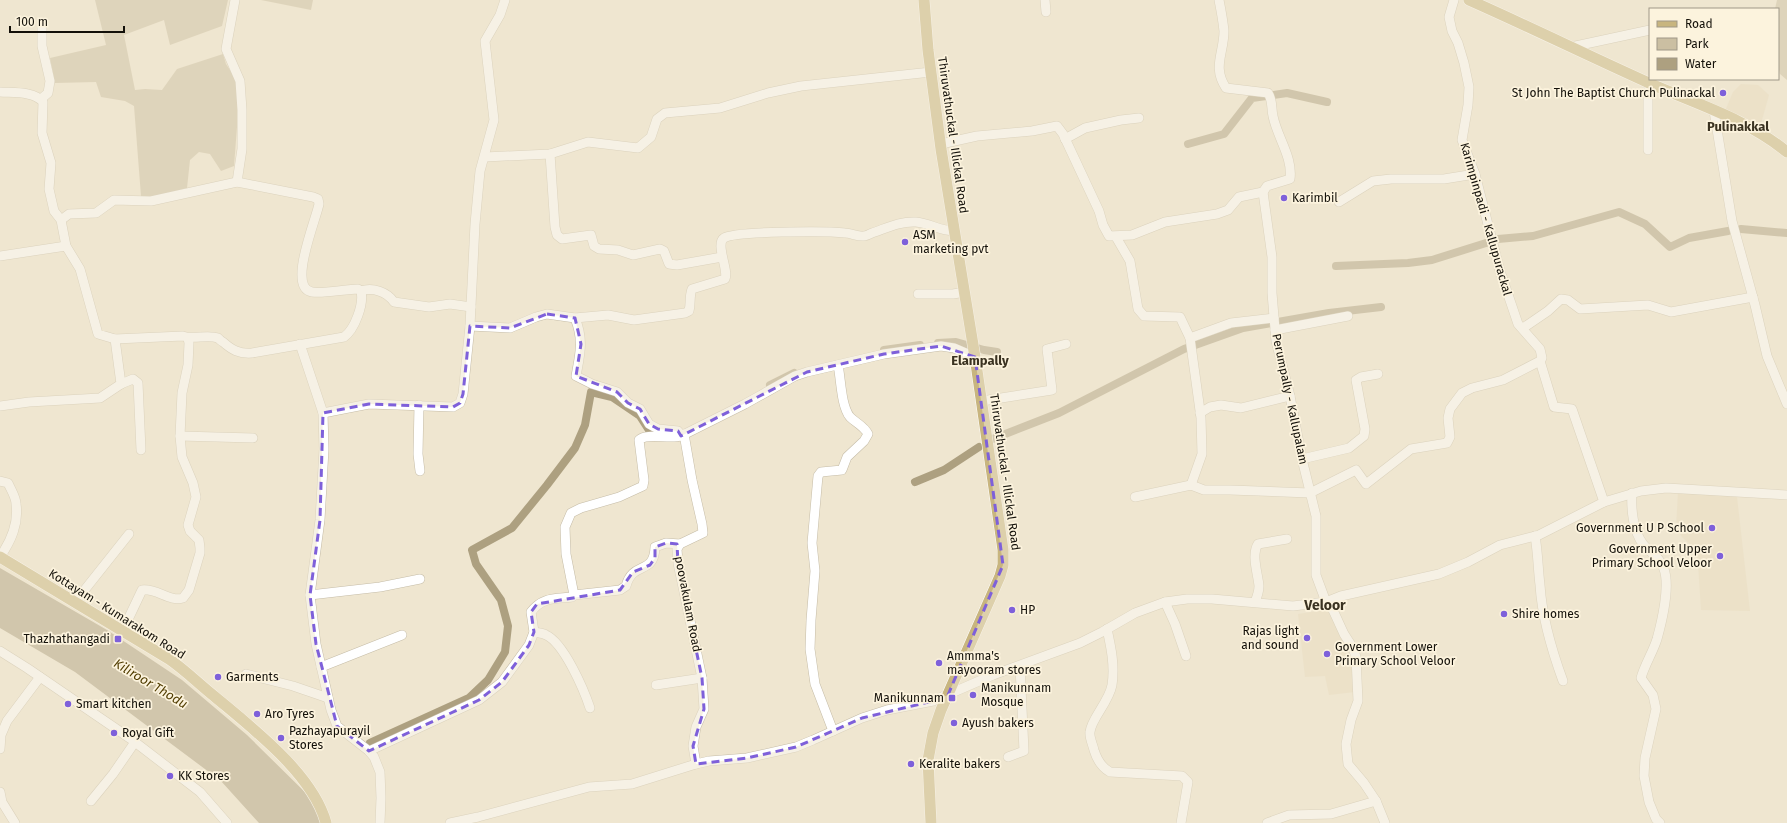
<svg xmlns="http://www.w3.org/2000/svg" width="1787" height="823" font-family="'Fira Sans',sans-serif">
	<rect width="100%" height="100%" fill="#efe6d0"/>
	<g fill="#e8dcbf">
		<path d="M1741 84 1758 85 1769 95 1760 127 1725 111 1733 92Z"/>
		<path d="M1678 492 1737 497 1750 611 1701 610 1698 563 1694 548 1682 537 1676 528Z"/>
		<path d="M1330 609 1341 637 1349 647 1353 661 1355 692 1329 695 1325 676 1305 677 1298 614Z"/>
	</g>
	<g fill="#cbbfa2">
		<path d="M95 0H228L222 26 170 45 164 20 124 35 135 90 145 89 162 90 177 69 223 54 226 64 235 78 239 101 234 166 221 171 210 154 199 152 190 160 187 188 155 196H141L134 106 125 101 101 97 96 82 55 83 50 58 106 45Z"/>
		<path d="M261 0H313L311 10Z"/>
		<path d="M1777 0H1787V80L1780 74 1778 65V9H1775Z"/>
	</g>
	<path fill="#ada080" d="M0 568 107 630 182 680 247 735 315 802 323 823H259L221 781 75 672 0 628Z"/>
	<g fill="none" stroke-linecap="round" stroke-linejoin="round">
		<g stroke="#ada080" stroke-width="8">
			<path d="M1188 144 1224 134 1252 98 1287 93 1327 102"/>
			<path d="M1741 229 1787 233"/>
			<path d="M1498 239 1533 236 1619 212 1645 224 1670 247 1689 238 1728 231"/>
			<path d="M1336 266 1408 263 1432 260 1486 243"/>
			<path d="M938 343 956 342 984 350 997 352"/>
			<path d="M884 350 920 345"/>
			<path d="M770 385 794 373"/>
			<path d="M990 440 1059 413 1184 349 1243 328 1329 313 1381 307"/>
			<path d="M915 482 944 470 979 447"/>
			<path d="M370 743 469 698 488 680 505 652 508 626 501 600 476 564 472 550 512 528 547 485 575 448 585 425 591 392 612 397 640 416 649 430 660 433"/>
		</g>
		<defs>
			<g id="minor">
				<path d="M235 0 226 49 240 81 242 110V149L237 182"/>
				<path d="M1045 0 1046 12"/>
				<path d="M1219 0C1221 10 1223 21 1224 31 1224 53 1212 67 1226 88L1268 93C1273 101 1271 107 1273 116 1277 137 1293 157 1290 179L1267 186 1263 192"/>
				<path d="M1454 0 1449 17 1452 31 1458 43 1464 63 1469 87 1468 105 1462 140 1475 174 1500 271 1516 318 1518 324 1540 349 1542 358 1540 361 1554 407 1572 409 1604 502"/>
				<path d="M1571 47 1650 30"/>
				<path d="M0 92C13 93 34 91 43 102L42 133 51 163 49 189 54 211 61 220 66 246 80 269 98 334 115 339 183 336C192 340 208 334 218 338 219 339 222 342 223 342 232 350 239 354 252 353L344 337C355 329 364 304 361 291L358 289C346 289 323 294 312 292 287 288 316 220 319 204L318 199 313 197 237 182 151 201 114 200 96 213 69 214 61 220"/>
				<path d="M41 99 48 93 50 81 42 46V28"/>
				<path d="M1714 111 1732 221 1755 305 1767 356 1787 404"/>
				<path d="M1065 139 1085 128 1121 120 1139 118"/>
				<path d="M941 144 977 136 1032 131 1057 126 1063 134 1099 211 1103 225 1109 236 1132 235 1165 222 1217 214 1228 210 1239 197 1263 192"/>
				<path d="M1648 150V97L1650 83"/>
				<path d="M550 154 555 227 557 235 562 239 591 235 594 246 599 249 618 250 633 255 660 249 664 251 669 264 677 265 722 257"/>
				<path d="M485 157 550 154 588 142 638 148 651 137 657 119 665 113 720 108 768 93 801 86 931 72"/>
				<path d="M1263 192 1272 257V293L1276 341 1290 396 1302 459 1316 516V575L1326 602 1333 610 1344 634 1353 648 1356 657 1358 701 1351 720 1346 744 1348 764 1364 783 1376 801 1385 823"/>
				<path d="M1339 202 1373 181 1391 179H1444L1475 174"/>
				<path d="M1116 237 1130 261 1138 309 1144 316 1180 317 1190 338 1201 418 1202 454 1191 485"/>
				<path d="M0 256 66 246"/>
				<path d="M361 291C373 287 387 292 394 302L429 307 450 304 471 307"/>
				<path d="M918 294H953L965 292"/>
				<path d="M575 318C584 340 580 354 576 376L592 384 617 392 628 403 640 409 649 424 658 429 678 431 681 436"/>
				<path d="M470 326 510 328 536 317 547 314 575 318 608 315 634 320 685 313 689 311C691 304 689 297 692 289L725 279C729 270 715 244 724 238 734 231 828 231 845 233 851 233 858 237 864 236 866 236 870 234 872 233 887 228 900 221 916 222 929 223 940 231 954 231"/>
				<path d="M1523 328 1548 311 1561 299 1568 300 1580 309 1648 305 1671 312 1753 297"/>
				<path d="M1275 330 1348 316"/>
				<path d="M1190 338 1231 323 1274 318"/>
				<path d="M300 344 323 413 324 449 320 520 310 595 316 644 331 710 337 726 369 751 374 757 380 772 381 798 380 823"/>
				<path d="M121 384 133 379 138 383 141 450"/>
				<path d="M982 401 1052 390 1047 349 1066 344"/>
				<path d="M419 405 418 454 420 471"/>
				<path d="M0 406 29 402 100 398 121 384 115 339"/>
				<path d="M323 413 369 404 453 407 460 403 463 394 470 326 475 224 480 171 494 120 485 41 500 15 505 0"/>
				<path d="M1200 413 1210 407 1221 405 1241 408 1290 396"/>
				<path d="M684 434 692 480 702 524 703 533 680 544 677 549 678 563 702 678 704 709 696 727 693 746 696 764"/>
				<path d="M180 436 253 438"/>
				<path d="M1302 459 1349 448 1364 436 1365 429 1356 380 1361 377 1378 374"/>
				<path d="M0 481 8 483C11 490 16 497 16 504 19 524 11 541 0 557"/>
				<path d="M1632 493C1631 509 1633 531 1643 544 1650 553 1660 557 1664 569 1670 586 1662 621 1657 639 1653 652 1645 664 1641 678L1653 695 1656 709 1645 758 1644 776 1649 802 1656 819 1660 823"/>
				<path d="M1135 497 1191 485 1204 490H1230L1310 493 1356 470 1366 484 1411 449 1447 443 1450 437 1448 418 1450 409 1462 393 1472 388 1503 380 1540 361"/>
				<path d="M1535 536C1538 553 1538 569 1540 585 1542 617 1552 651 1563 681"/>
				<path d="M310 595 380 587 420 579"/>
				<path d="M574 595 620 590 626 586C633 560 654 576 655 547L666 543 680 544"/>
				<path d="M75 602 129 534"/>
				<path d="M1165 602 1175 624 1186 656"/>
				<path d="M1255 602C1257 597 1259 591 1259 586 1258 574 1251 555 1258 544L1287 539"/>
				<path d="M1107 629C1111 647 1115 666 1112 685 1109 702 1091 719 1090 732 1089 737 1093 745 1094 750 1097 760 1101 767 1110 772L1182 776 1188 782 1181 823"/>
				<path d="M123 630 142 590C157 588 169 602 183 598L189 590 200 553V548L199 540 190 531 188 525 196 497 193 483 182 457 180 436 182 393 188 365 189 343 188 338"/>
				<path d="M534 632C538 633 543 633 546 635 564 643 584 690 590 708"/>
				<path d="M0 651 27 668 131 739 200 792 227 823"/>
				<path d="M321 667 402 635"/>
				<path d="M246 674 293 686 328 698"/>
				<path d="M656 685 702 678"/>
				<path d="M833 731 815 684 810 649 811 620 815 571 812 543 818 476 821 472 842 470 847 457 864 441 868 434C864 426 856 423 850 417 841 406 841 379 838 365"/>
				<path d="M0 749 1 735 7 721 40 677"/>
				<path d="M369 751 479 700 502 682 529 645 534 632 531 612C542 597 555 599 572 597L574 595 566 554 565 527 571 513 581 508 619 497 643 486 644 480 639 440C647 432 669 440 681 436L745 404 795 376 807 372 884 354 941 346 954 348 975 357"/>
				<path d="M1008 757 1024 751 1020 666"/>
				<path d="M0 792 2 802 15 823"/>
				<path d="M91 801 113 774 135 742"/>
				<path d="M450 823 478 817 589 787 632 784 696 764 709 761 747 758 796 747 813 740 862 718 887 710 933 701 993 675 1080 643 1102 632 1135 613 1165 602 1187 599H1212L1293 606 1326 602 1341 596 1439 574 1468 562 1500 545 1539 535 1604 502 1641 491 1666 488 1787 495"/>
				<path d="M1267 823 1289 815 1331 814 1376 801"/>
			</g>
			<g id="major">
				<path d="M924 0 928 50 941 149 975 357 1003 550V565L1000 576 941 710 933 733 928 760 931 823"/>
				<path d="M1469 0C1530 27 1589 56 1649 83 1696 104 1747 119 1787 152"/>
				<path d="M0 557 169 659C185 670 199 684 214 696 252 728 313 774 326 823"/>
			</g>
		</defs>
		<use href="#minor" stroke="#c5bca7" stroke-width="10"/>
		<use href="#major" stroke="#fff" stroke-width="12"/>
		<use href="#minor" stroke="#fff" stroke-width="9"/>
		<use href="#major" stroke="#c8b57f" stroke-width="11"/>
	</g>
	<path d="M0 0H1787V823H0ZM547 314 575 318 581 344 576 376 617 392 628 403 640 409 649 424 658 429 678 431 681 436 807 372 884 354 941 346 975 357 1003 565 948 695 933 701 862 718 796 747 747 758 696 764 693 746 704 709 702 678 678 563 677 544 666 543 655 547V558L650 565 633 572 620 590 537 604 531 612 534 632 529 645 502 682 479 700 369 751 337 726 316 644 310 595 320 520 323 413 369 404 453 407 460 403 463 394 470 326 510 328Z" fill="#efe6d0" fill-opacity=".55" fill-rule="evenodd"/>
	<path fill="none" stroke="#7e60da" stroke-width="3" stroke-dasharray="8 5" stroke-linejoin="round" d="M547 314 575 318 581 344 576 376 617 392 628 403 640 409 649 424 658 429 678 431 681 436 807 372 884 354 941 346 975 357 1003 565 948 695 933 701 862 718 796 747 747 758 696 764 693 746 704 709 702 678 678 563 677 544 666 543 655 547V558L650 565 633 572 620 590 537 604 531 612 534 632 529 645 502 682 479 700 369 751 337 726 316 644 310 595 320 520 323 413 369 404 453 407 460 403 463 394 470 326 510 328Z"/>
	<g fill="#7e60da" stroke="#fcf3dd" stroke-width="1.5">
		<circle cx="1723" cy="93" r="4"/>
		<circle cx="1284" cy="198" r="4"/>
		<circle cx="905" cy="242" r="4"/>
		<circle cx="1712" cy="528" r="4"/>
		<circle cx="1720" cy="556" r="4"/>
		<circle cx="1012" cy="610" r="4"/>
		<circle cx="1504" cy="614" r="4"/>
		<circle cx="1307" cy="638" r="4"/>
		<rect x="114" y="635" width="8" height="8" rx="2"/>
		<circle cx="1327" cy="654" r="4"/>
		<circle cx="939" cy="663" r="4"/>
		<circle cx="218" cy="677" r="4"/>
		<circle cx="973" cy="695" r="4"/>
		<rect x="948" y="694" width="8" height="8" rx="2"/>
		<circle cx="68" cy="704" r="4"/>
		<circle cx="257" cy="714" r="4"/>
		<circle cx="954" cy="723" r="4"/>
		<circle cx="114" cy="733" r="4"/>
		<circle cx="281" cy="738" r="4"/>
		<circle cx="911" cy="764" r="4"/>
		<circle cx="170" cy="776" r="4"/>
	</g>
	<g text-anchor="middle" stroke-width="3.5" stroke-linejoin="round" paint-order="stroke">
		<g font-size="12" fill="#131009" stroke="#fcf3dd" text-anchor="start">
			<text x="1715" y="97" text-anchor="end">St John The Baptist Church Pulinackal</text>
			<text x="1292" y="202">Karimbil</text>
			<text x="913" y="239">ASM<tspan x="913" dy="14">marketing pvt</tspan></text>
			<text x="1704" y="532" text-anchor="end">Government U P School</text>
			<text x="1712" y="553" text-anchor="end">Government Upper<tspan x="1712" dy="14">Primary School Veloor</tspan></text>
			<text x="1020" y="614">HP</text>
			<text x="1512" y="618">Shire homes</text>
			<text x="1299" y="635" text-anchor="end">Rajas light<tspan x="1299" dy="14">and sound</tspan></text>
			<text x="110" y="643" text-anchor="end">Thazhathangadi</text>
			<text x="1335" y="651">Government Lower<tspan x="1335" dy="14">Primary School Veloor</tspan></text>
			<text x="947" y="660">Ammma's<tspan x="947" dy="14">mayooram stores</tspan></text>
			<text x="226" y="681">Garments</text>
			<text x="981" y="692">Manikunnam<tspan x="981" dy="14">Mosque</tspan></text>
			<text x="944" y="702" text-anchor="end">Manikunnam</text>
			<text x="76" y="708">Smart kitchen</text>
			<text x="265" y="718">Aro Tyres</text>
			<text x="962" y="727">Ayush bakers</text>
			<text x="289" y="735">Pazhayapurayil<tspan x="289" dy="14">Stores</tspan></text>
			<text x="122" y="737">Royal Gift</text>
			<text x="919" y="768">Keralite bakers</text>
			<text x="178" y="780">KK Stores</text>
		</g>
		<g font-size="12" fill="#131009" stroke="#fcf3dd">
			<text transform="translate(953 135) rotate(82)" y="4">Thiruvathuckal - Illickal Road</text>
			<text transform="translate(1486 219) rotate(74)" y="4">Karimpinpadi - Kallupurackal</text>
			<text transform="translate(1290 399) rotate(78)" y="4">Perumpally - Kallupalam</text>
			<text transform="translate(1005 472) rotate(82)" y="4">Thiruvathuckal - Illickal Road</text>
			<text transform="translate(688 604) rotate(79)" y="4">poovakulam Road</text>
			<text transform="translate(117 614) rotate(32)" y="4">Kottayam - Kumarakom Road</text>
		</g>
		<g font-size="13" font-weight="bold" fill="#3a3221" stroke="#fcf3dd">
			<text x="1738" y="131">Pulinakkal</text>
			<text x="980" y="365">Elampally</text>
		</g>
		<g font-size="13" font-style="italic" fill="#503c00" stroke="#fcf3dd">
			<text transform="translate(151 683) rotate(31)" y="5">Kiliroor Thodu</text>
		</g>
		<g font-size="14" font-weight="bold" fill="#3a3221" stroke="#fcf3dd">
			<text x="1325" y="610">Veloor</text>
		</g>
	</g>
	<rect x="1649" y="8" width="130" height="72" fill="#fcf3dd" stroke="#9f9888"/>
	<rect x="1657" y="21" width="20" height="6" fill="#c8b57f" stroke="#9f9888"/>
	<text x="1685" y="28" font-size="12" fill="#131009">Road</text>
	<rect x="1657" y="38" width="20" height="12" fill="#cbbfa2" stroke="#9f9888"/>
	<text x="1685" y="48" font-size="12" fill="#131009">Park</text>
	<rect x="1657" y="58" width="20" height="12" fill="#ada080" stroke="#9f9888"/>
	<text x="1685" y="68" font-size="12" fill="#131009">Water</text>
	<path d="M10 26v6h114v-6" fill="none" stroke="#131009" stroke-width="2"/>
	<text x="16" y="26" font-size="12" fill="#131009" stroke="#fcf3dd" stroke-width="3" paint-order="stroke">100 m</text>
</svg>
